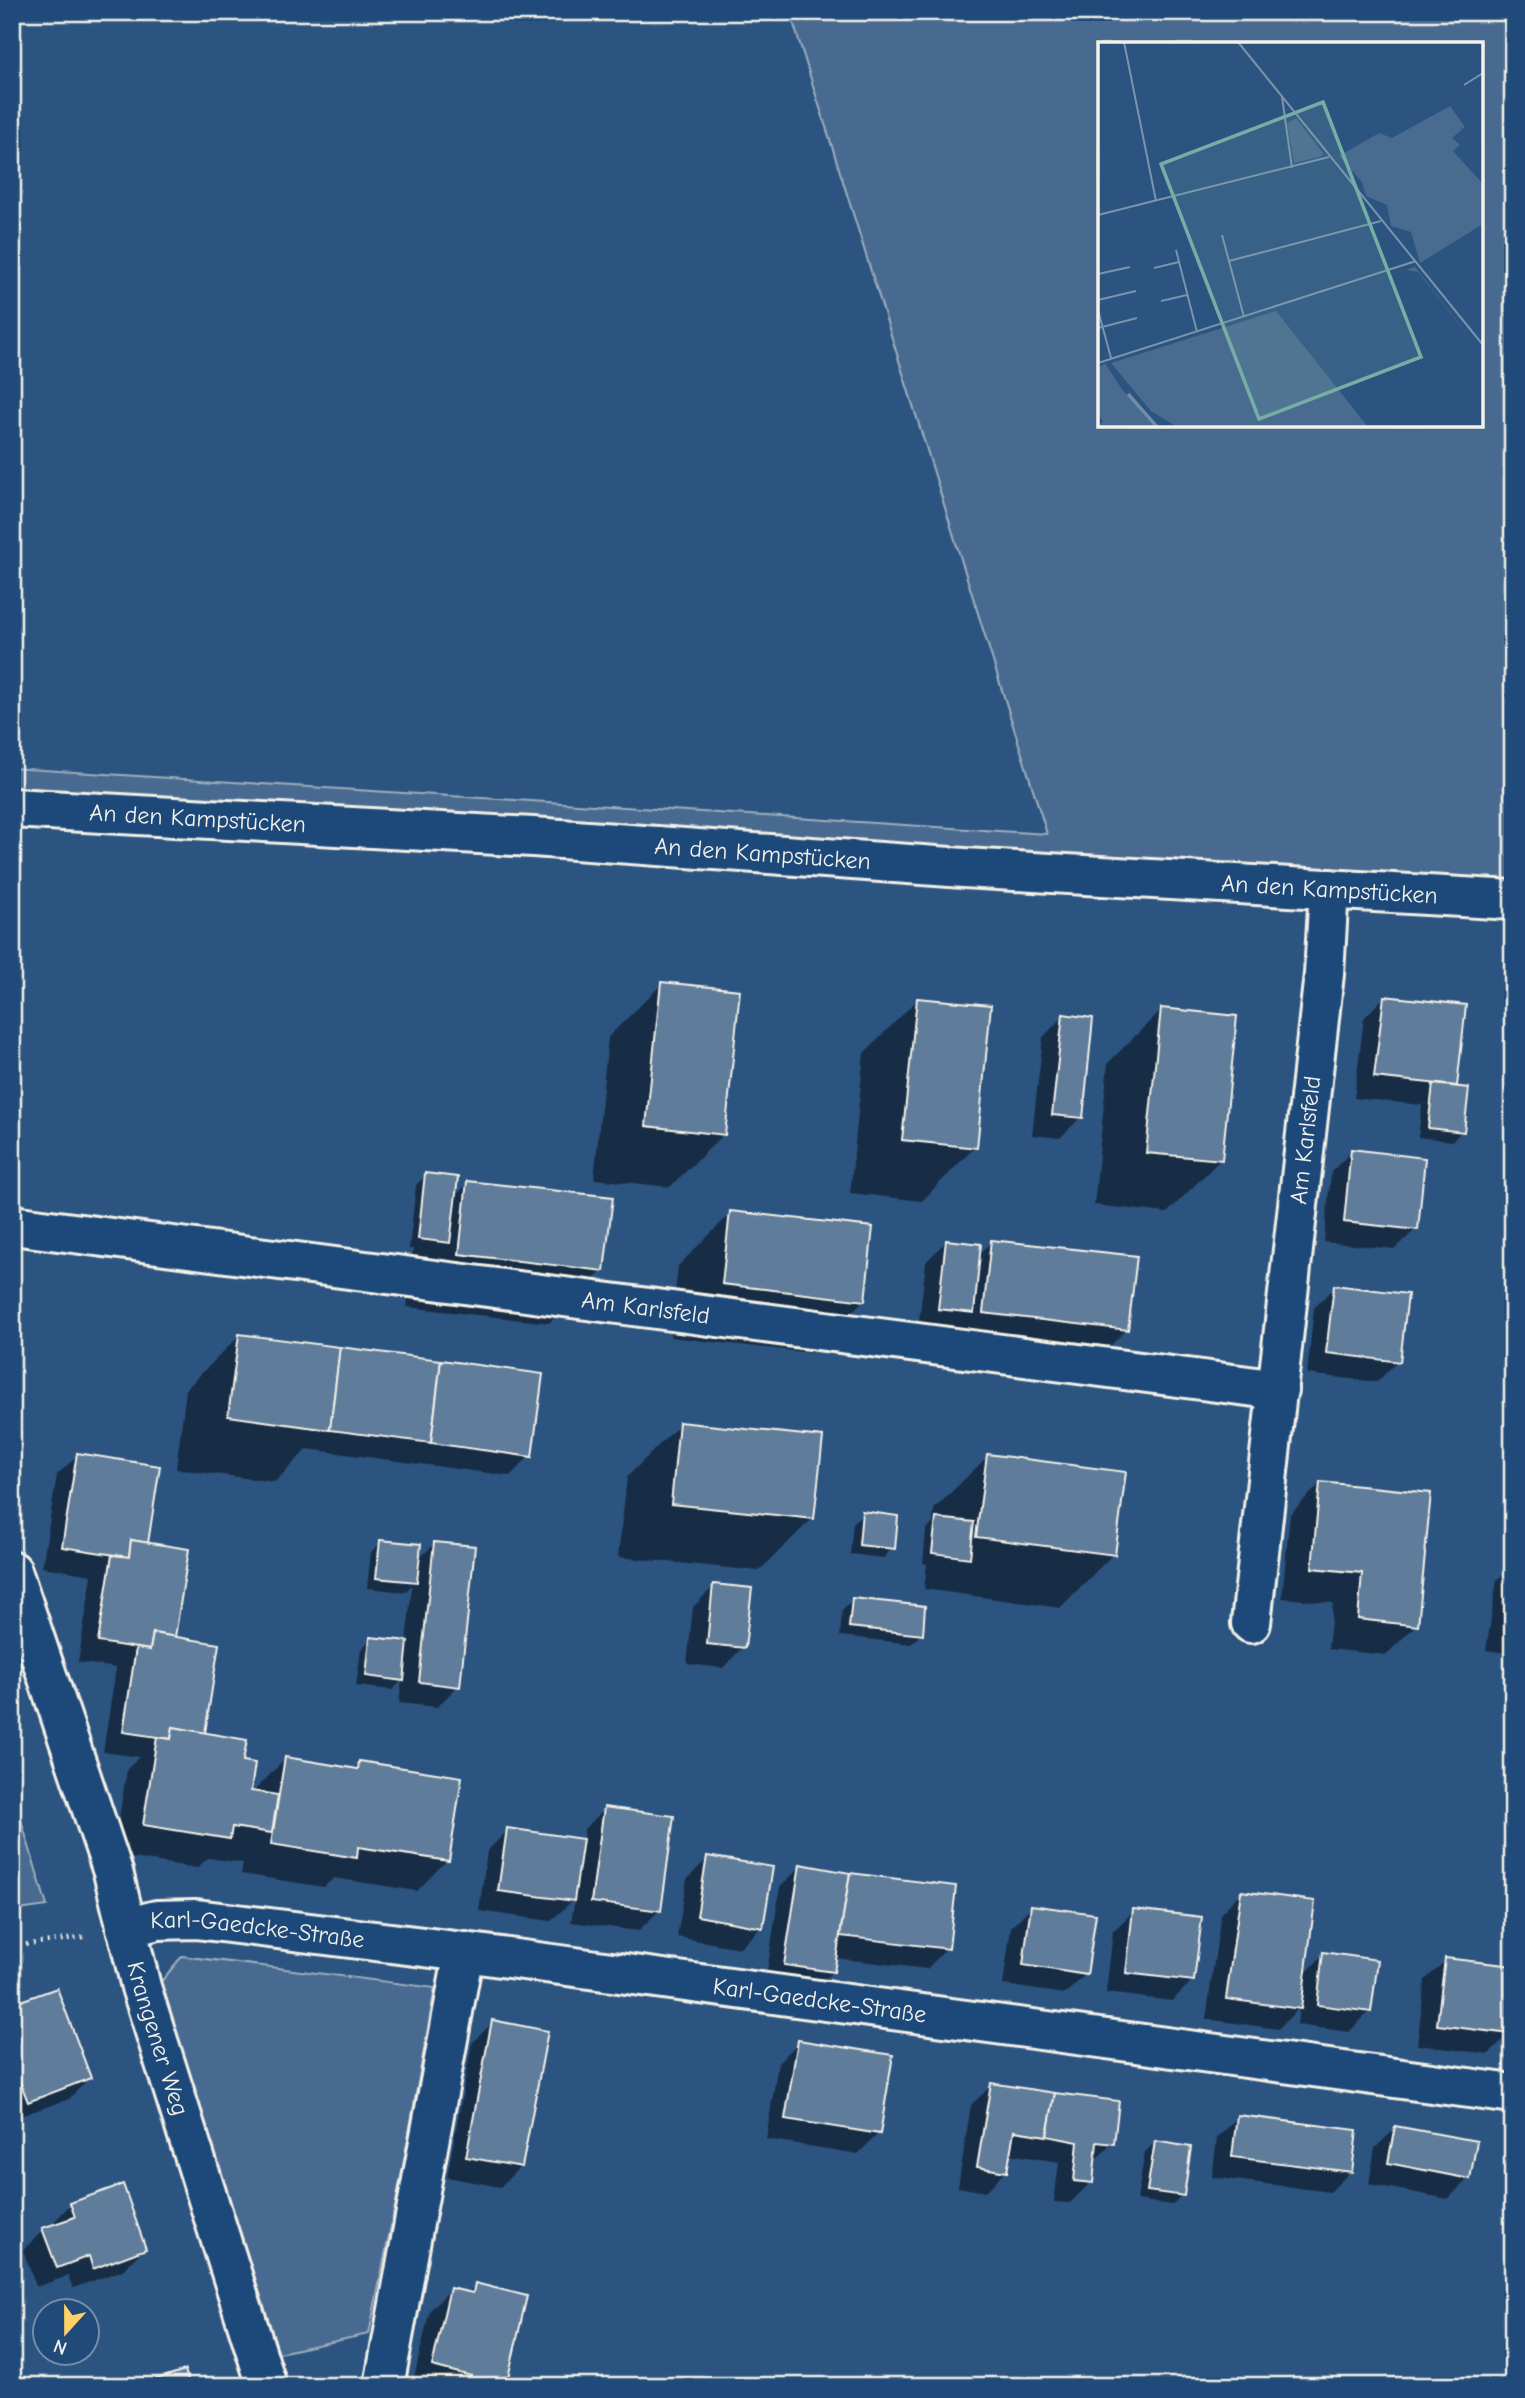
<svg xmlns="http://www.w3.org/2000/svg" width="1525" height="2398" font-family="'Comic Neue',sans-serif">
	<rect width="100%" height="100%" fill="#2c5481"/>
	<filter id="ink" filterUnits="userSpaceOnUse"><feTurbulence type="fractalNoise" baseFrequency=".0143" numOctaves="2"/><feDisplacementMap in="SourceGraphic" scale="14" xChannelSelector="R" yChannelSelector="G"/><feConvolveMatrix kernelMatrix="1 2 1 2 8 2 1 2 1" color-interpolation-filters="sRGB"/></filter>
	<g filter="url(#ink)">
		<g fill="#496b90" stroke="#9eaebc" stroke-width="2" fill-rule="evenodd">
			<path d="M790 12H1513V883L12 787V768L1047 834ZM1100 44H1481V425H1100Z"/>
			<path d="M12 1790 47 1906 12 1911Z"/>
			<path d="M182 1956 435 1988 403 2167 369 2334 279 2353 160 1983Z"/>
		</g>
		<g fill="#0007">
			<path d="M662 984 724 1134 670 1187 594 1179 608 1037Z"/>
			<path d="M1384 997 1455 1086 1453 1088 1462 1131 1452 1141 1418 1137 1422 1105 1354 1098 1364 1018Z"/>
			<path d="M917 1000 975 1147 922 1201 850 1193 864 1053Z"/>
			<path d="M1161 1010 1221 1159 1167 1213 1094 1205 1108 1063Z"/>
			<path d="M1064 1016 1081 1117 1060 1138 1032 1135 1043 1037Z"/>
			<path d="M1352 1151 1416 1229 1395 1249 1324 1242 1331 1172Z"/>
			<path d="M426 1175 454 1197 468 1183 603 1270 549 1323 407 1307 413 1249H409L416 1185Z"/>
			<path d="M731 1213 864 1300 810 1353 670 1337 678 1266Z"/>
			<path d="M946 1241 978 1255 992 1242 1127 1329 1074 1382 931 1366 934 1331 918 1329 926 1262Z"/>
			<path d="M1335 1287 1398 1361 1377 1382 1307 1374 1314 1308Z"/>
			<path d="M240 1335 530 1456 510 1476 307 1449 275 1482 176 1469 186 1389Z"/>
			<path d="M680 1424 813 1518 759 1571 618 1557 627 1477Z"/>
			<path d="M78 1455 146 1545 204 1732 241 1762 249 1793 254 1794 255 1790 285 1759 352 1770 360 1763 447 1860 417 1891 334 1878 324 1887 241 1874 243 1863 208 1858 197 1868 113 1855 127 1769 139 1757 103 1752 116 1668 78 1662 92 1575 42 1567 57 1475Z"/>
			<path d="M988 1456 1113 1554 1060 1608 924 1589 927 1564 923 1563 926 1530 933 1523 934 1509Z"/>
			<path d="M1321 1483 1416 1625 1386 1655 1328 1649 1333 1603 1282 1598 1290 1514Z"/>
			<path d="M863 1513 893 1548 883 1558 850 1554 853 1523Z"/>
			<path d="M381 1542 417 1561 435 1543 458 1686 437 1707 399 1703 402 1681 392 1690 356 1686 361 1649 371 1639 406 1643 412 1585 405 1592 367 1588 371 1552Z"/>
			<path d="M1513 1564V1654L1486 1650 1497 1580Z"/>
			<path d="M714 1586 743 1647 723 1668 687 1664 693 1607Z"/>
			<path d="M852 1600 921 1634 911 1644 840 1636 842 1610Z"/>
			<path d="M605 1809 659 1911 638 1931 571 1922 575 1898 551 1921 479 1911 487 1851 508 1830 583 1841 584 1829Z"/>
			<path d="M708 1858 761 1927 740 1948 677 1937 687 1879Z"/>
			<path d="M801 1866 954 1888 947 1948 927 1969 835 1958 832 1972 812 1992 765 1985 780 1887Z"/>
			<path d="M1241 1892 1304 1975 1324 1954 1369 2012 1349 2032 1297 2025 1299 2008 1278 2029 1206 2019 1221 1913Z"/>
			<path d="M1032 1906 1086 1974 1065 1994 1003 1985 1011 1927Z"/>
			<path d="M1134 1911 1193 1980 1172 2001 1106 1993 1113 1931Z"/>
			<path d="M1446 1960 1513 1968V2004L1509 2033 1489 2054 1417 2045 1425 1980Z"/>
			<path d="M12 2006 89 2078 69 2099 12 2119Z"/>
			<path d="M493 2022 521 2166 500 2187 447 2177 472 2043Z"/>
			<path d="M799 2042 879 2133 858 2154 766 2139 778 2063Z"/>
			<path d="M992 2085 1113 2143 1093 2162 1091 2182 1070 2203 1054 2202 1059 2162 1009 2154 1006 2171 985 2192 958 2187 971 2105Z"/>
			<path d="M1238 2117 1351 2171 1330 2192 1212 2177 1217 2138Z"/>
			<path d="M1396 2128 1469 2178 1448 2199 1369 2184 1375 2148Z"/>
			<path d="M1155 2142 1182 2195 1172 2205 1137 2200 1145 2152Z"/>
			<path d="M71 2204 144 2249 123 2270 73 2288 68 2276 36 2287 23 2250 43 2230 51 2227V2225Z"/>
			<path d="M476 2285 505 2386H412L430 2310 450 2290 468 2293Z"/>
			<path d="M1513 2334V2360L1502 2358 1505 2342Z"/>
		</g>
		<g fill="#5e7b9a" stroke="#f4f1e8" stroke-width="2">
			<path d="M661 982 740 990 725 1135 646 1126Z"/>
			<path d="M1384 996 1466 1005 1457 1086 1374 1077Z"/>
			<path d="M917 998 991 1005 977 1148 902 1140Z"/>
			<path d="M1161 1008 1237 1016 1222 1160 1146 1153Z"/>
			<path d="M1063 1014 1093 1018 1083 1118 1052 1115Z"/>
			<path d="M1433 1084 1469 1088 1464 1132 1428 1128Z"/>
			<path d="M1351 1149 1425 1158 1418 1230 1344 1222Z"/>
			<path d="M425 1173 458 1177 450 1243 418 1239Z"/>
			<path d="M467 1181 613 1197 604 1271 459 1254Z"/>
			<path d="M730 1211 873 1227 865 1301 722 1284Z"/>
			<path d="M946 1240 981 1244 974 1313 938 1309Z"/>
			<path d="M991 1240 1137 1256 1128 1330 983 1313Z"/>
			<path d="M1334 1285 1408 1294 1400 1362 1326 1353Z"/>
			<path d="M239 1334 340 1347 330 1430 228 1416Z"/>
			<path d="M340 1347 441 1360 431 1443 330 1430Z"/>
			<path d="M441 1360 543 1374 532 1457 431 1443Z"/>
			<path d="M679 1422 823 1437 814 1519 671 1504Z"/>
			<path d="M77 1453 160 1466 148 1543 131 1540 129 1557 62 1547Z"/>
			<path d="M987 1454 1126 1472 1115 1555 976 1537Z"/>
			<path d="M1320 1482 1431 1493 1418 1626 1358 1619 1362 1573 1312 1568Z"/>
			<path d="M862 1511 898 1516 895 1549 859 1545Z"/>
			<path d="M936 1518 974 1522 970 1558 932 1553Z"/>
			<path d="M131 1540 189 1549 175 1637 153 1633 150 1650 98 1642 112 1555 129 1557Z"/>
			<path d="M380 1540 421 1544 417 1582 376 1578Z"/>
			<path d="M434 1542 475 1546 460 1687 419 1682Z"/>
			<path d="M713 1584 752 1588 745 1648 707 1644Z"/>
			<path d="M1513 1585V1631L1506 1630Z"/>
			<path d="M852 1598 925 1606 923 1635 849 1627Z"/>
			<path d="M153 1633 219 1644 205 1733 173 1727 171 1739 123 1732 136 1648 150 1650Z"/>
			<path d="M370 1637 408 1641 404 1681 366 1676Z"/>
			<path d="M173 1727 247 1740 243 1761 255 1763 251 1791 278 1795 272 1833 232 1827 230 1839 143 1825 157 1737 171 1739Z"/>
			<path d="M285 1757 358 1769 359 1761 462 1777 449 1861 358 1847 357 1858 271 1844Z"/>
			<path d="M604 1807 674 1816 661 1911 591 1902Z"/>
			<path d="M507 1828 583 1839 574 1901 498 1891Z"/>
			<path d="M707 1856 773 1867 763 1928 697 1916Z"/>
			<path d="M800 1864 850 1873 834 1972 784 1965Z"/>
			<path d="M850 1873 956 1886 949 1949 840 1936Z"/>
			<path d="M1241 1891 1315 1901 1301 2009 1226 1999Z"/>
			<path d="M1031 1905 1096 1914 1087 1975 1023 1965Z"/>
			<path d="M1133 1909 1202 1917 1194 1981 1126 1973Z"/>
			<path d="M1323 1952 1378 1960 1371 2012 1317 2005Z"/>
			<path d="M1445 1958 1513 1966 1511 2034 1437 2025Z"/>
			<path d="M57 1988 91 2078 28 2102 12 2061V2004Z"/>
			<path d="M492 2020 548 2031 522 2167 466 2157Z"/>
			<path d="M798 2040 893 2055 880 2134 785 2119Z"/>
			<path d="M991 2083 1055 2093 1047 2136 1014 2131 1007 2172 977 2167Z"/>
			<path d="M1055 2093 1119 2101 1114 2144 1097 2142 1093 2183 1074 2181 1078 2142 1047 2136Z"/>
			<path d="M1237 2115 1357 2130 1352 2172 1232 2157Z"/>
			<path d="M1395 2126 1477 2141 1470 2179 1388 2163Z"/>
			<path d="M1155 2141 1191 2147 1184 2196 1147 2191Z"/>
			<path d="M123 2184 146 2249 93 2269 89 2256 57 2268 42 2228 75 2217 70 2203Z"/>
			<path d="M475 2283 527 2296 506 2386H491L470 2381 471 2376 432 2366 450 2288 473 2293Z"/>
			<path d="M185 2370 190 2386H139L138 2385Z"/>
		</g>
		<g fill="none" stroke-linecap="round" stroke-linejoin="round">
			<defs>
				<g id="minor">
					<path id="s1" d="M12 808 533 837 964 868 1513 900"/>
					<path id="s2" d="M12 1225 1278 1390"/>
					<path id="s3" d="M12 1571 113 1872 141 1987 267 2386"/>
					<path id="s4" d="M1251 1623 1324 974 1329 889"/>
					<path id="s5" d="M126 1928 157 1920 196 1919 464 1952 1513 2094"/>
					<path d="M384 2386 464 1952"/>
				</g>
			</defs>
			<use href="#minor" stroke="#f4f1e8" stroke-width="44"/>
			<path stroke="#f4f1e8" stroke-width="4.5" stroke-dasharray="2 5" stroke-linecap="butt" d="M12 1946 84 1937"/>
			<use href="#minor" stroke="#1f4a7a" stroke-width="38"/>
		</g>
	</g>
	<g text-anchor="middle" stroke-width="5" stroke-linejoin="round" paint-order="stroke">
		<g font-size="24" fill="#f4f1e8" stroke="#1f4a7a">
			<text dy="8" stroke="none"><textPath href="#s1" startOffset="186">An den Kampstücken</textPath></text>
			<text dy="8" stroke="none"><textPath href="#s1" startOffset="752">An den Kampstücken</textPath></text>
			<text dy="8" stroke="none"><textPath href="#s1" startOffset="1320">An den Kampstücken</textPath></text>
			<text dy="8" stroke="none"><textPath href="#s4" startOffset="486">Am Karlsfeld</textPath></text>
			<text dy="8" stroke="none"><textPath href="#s2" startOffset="639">Am Karlsfeld</textPath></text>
			<text dy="8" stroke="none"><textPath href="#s5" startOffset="133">Karl-Gaedcke-Straße</textPath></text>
			<text dy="8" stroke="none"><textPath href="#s5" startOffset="700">Karl-Gaedcke-Straße</textPath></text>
			<text dy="8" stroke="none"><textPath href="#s3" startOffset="490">Krangener Weg</textPath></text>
		</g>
	</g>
	<g transform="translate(1098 42)">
		<rect width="385" height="385" fill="#2c5481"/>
		<path d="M352 64 367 85 354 96 362 103 355 109 385 142V182L322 221 313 190 293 184 289 163 268 154 264 140 241 114 281 91 294 96ZM198 76 225 111 224 114 196 121 189 82ZM317 225 385 312 320 230 308 228 178 269 270 385H79L53 369 13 321ZM7 321 23 346 56 385H0L5 379 0 373V326Z" fill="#496b90"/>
		<path fill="none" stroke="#738ca6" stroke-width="3.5" d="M30 352 59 385"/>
		<path fill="none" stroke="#7c93aa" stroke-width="2" d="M26 0 58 159M140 0 385 303M366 43 385 31M184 55 194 126M0 173 231 115M124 193 146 275M78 208 99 290M131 219 283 179M56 226 81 220M0 232 32 225M0 258 38 249M63 259 89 253M0 268 13 316M0 286 39 276M0 321 318 219"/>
		<path fill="#76ada5" fill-opacity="0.15" stroke="#76ada5" stroke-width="3.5" d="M225 60 323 315 161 377 63 122Z"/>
		<rect width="385" height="385" fill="none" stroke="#f4f1e8" stroke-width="3.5"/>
	</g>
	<rect width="1525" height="2398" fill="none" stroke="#1f4a7a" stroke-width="42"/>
	<rect x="21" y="21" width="1483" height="2356" fill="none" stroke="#f4f1e8" stroke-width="2.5" filter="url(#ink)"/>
	<g transform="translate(66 2332) rotate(201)"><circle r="33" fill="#1f4a7a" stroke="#748da6" stroke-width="2"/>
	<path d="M0-5L12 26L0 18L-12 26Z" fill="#ffd166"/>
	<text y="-10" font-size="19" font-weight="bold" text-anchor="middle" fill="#f4f1e8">N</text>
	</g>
</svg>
